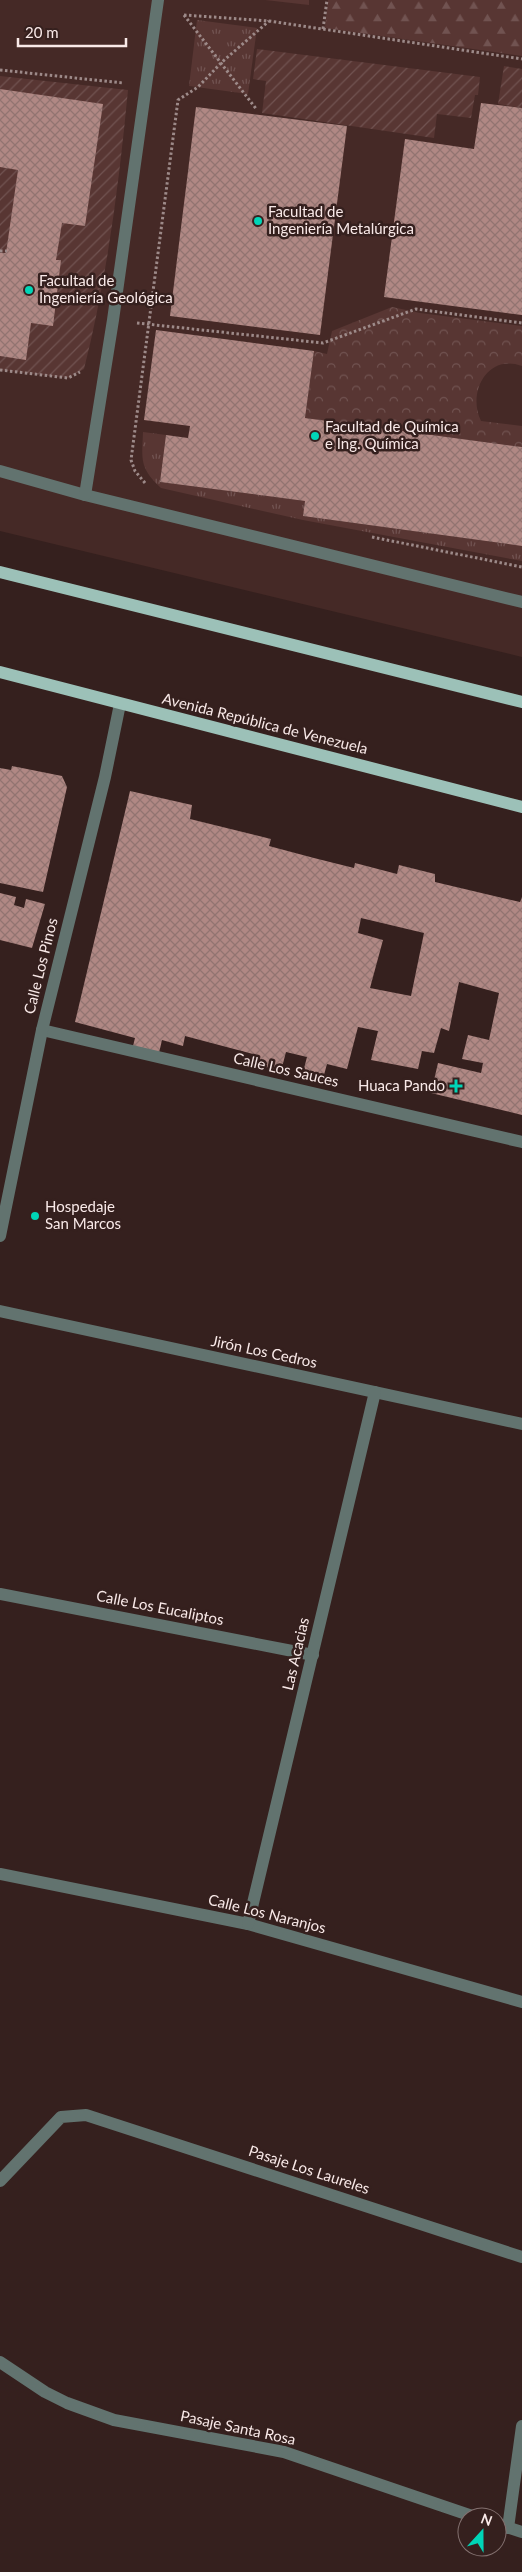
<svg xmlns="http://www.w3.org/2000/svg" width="522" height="2572" font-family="Lato,sans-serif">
	<defs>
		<pattern id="grass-tufts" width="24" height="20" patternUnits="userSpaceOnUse" patternTransform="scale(1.25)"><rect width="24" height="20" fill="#583633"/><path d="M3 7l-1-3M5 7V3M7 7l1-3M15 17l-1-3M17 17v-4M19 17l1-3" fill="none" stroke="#715351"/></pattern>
		<pattern id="forest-firs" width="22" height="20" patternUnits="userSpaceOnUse" patternTransform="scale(1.25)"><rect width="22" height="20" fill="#583633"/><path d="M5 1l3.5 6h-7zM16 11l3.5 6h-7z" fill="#715351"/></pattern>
		<pattern id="park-crowns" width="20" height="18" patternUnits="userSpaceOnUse" patternTransform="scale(1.25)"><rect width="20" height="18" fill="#583633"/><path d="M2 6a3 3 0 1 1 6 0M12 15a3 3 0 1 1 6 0" fill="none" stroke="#715351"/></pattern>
		<pattern id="garden-furrows" width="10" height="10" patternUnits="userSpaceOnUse" patternTransform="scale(1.25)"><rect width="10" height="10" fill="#583633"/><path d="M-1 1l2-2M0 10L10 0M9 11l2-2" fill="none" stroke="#715351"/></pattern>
		<pattern id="building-cross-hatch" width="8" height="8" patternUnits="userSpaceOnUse" patternTransform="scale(1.25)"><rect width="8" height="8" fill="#b08884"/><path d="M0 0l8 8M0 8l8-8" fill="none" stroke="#927471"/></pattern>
	</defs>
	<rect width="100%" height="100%" fill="#35201e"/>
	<path fill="#452926" d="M0 0H522V657L0 531Z"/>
	<g fill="url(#grass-tufts)">
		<path d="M197 20 257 28 248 94 189 86Z"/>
		<path d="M143 432 166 435 160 482 305 501 303 516 522 546V561L303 520 161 488C139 468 142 459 143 432Z"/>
	</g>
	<path fill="url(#forest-firs)" d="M328 0H522V56L325 28Z"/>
	<path fill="url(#park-crowns)" d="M392 307 420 313 522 326V366C487 353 467 393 481 421L522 426V447L305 418 314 351 327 354 332 331Z"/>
	<g fill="url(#garden-furrows)">
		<path d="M257 49 480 77 478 95H475L471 118 437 114 434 138 262 113 266 81 253 79Z"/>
		<path d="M504 66 522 69V108L498 104Z"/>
		<path d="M0 76 128 90C119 184 107 278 84 369L68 378 0 370Z"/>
	</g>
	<path fill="#583633" d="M265 0H309V5Z"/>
	<g fill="url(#building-cross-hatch)" fill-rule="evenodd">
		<path d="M0 89 103 104 85 226 62 223 56 260H61L53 326 31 323 26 360 0 356V253H6L18 170 0 167Z"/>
		<path d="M481 103 522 108V315L384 297 405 139 474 149Z"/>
		<path d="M196 107 347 126 320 335 170 316Z"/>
		<path d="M156 330 314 351 305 418 522 447V546L303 516 305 501 160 482 166 435 188 438 190 426 144 420Z"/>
		<path d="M12 766 62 776 67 787 43 892 0 883V768L11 770Z"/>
		<path d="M130 791 192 805 190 819 271 839 269 846 314 858 354 868 355 863 397 874 399 865 435 874V882L520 902 522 897V1115L431 1093 438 1063 481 1073 483 1063 462 1059 468 1035 489 1040 499 993 459 982 449 1031 441 1028 434 1053 422 1051 418 1069 371 1060 378 1031 358 1027 347 1069 327 1064 322 1082 302 1076 307 1057 286 1052 281 1071 250 1063 253 1054 185 1036 183 1046 162 1040 159 1053 133 1046 135 1038 75 1022ZM361 918 424 933 411 996 370 988 383 940 358 933Z"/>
		<path d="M0 893 16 897 14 905 24 908 26 899 45 904 32 948 0 940Z"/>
	</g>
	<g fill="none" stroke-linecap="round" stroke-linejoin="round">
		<g stroke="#9d8a89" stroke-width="3" stroke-dasharray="2.5 2.5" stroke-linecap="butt">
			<path d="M184 15 269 21 522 59"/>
			<path d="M184 15 257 110"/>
			<path d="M323 29 327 0"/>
			<path d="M0 70 123 83"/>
			<path d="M0 251H7"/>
			<path d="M137 323 323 343 416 309 522 323"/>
			<path d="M0 370 68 378 80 372"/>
			<path d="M145 483 135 471 131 460 178 100 198 87 222 62 269 21"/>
			<path d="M372 537 522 567"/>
		</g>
		<g stroke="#62736f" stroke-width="12">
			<path d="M0 471 85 495 522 602"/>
			<path d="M85 495 113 320 158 0"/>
			<path d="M42 1030 522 1142"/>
			<path d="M0 1236 42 1030 105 777 120 704"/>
			<path d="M0 1311 522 1424"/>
			<path d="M0 1594 313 1655"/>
			<path d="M0 1874 248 1924 522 2002"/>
			<path d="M248 1924 375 1392"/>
			<path d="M0 2181 61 2117 86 2115 522 2257"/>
			<path d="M0 2362 45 2392 67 2403 114 2420 284 2452 475 2517"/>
			<path d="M497 2524 522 2532"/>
			<path d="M508 2528 522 2426"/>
		</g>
		<g stroke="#9cc1b8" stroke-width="12">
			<path d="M0 572 522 702"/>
			<path d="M0 672 522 807"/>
		</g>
	</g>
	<g fill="#00d5b7" stroke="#35201e" stroke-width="2">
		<circle cx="258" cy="221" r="5"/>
		<circle cx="29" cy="290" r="5"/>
		<circle cx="315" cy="436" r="5"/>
		<path d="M453.5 1078.5h5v5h5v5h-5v5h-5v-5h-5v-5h5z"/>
		<circle cx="35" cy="1216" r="5"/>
	</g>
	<g text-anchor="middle" stroke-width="5" stroke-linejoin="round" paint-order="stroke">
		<g font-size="15" fill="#f9e9e8" stroke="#35201e" text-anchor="start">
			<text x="268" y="217">Facultad de<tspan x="268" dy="17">Ingeniería Metalúrgica</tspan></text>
			<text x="39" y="286">Facultad de<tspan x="39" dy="17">Ingeniería Geológica</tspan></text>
			<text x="325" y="432">Facultad de Química<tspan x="325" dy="17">e Ing. Química</tspan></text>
			<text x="445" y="1091" text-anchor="end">Huaca Pando</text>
			<text x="45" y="1212">Hospedaje<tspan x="45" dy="17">San Marcos</tspan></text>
		</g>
		<g font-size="15" fill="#f9e9e8" stroke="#35201e">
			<text transform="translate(265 724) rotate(14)" y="5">Avenida República de Venezuela</text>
			<text transform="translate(41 966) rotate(-76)" y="5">Calle Los Pinos</text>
			<text transform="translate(286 1070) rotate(13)" y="5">Calle Los Sauces</text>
			<text transform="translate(264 1352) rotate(12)" y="5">Jirón Los Cedros</text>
			<text transform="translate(160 1608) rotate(11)" y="5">Calle Los Eucaliptos</text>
			<text transform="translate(296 1654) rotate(-77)" y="5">Las Acacias</text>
			<text transform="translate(267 1914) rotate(14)" y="5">Calle Los Naranjos</text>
			<text transform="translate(309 2170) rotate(18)" y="5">Pasaje Los Laureles</text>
			<text transform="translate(238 2428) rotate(12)" y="5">Pasaje Santa Rosa</text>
		</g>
	</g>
	<g transform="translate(482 2532) rotate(21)"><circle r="24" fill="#35201e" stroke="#83706f"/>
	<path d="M0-4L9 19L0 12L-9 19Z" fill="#00d5b7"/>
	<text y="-8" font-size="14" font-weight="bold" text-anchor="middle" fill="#f9e9e8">N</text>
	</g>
	<path d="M18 38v8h108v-8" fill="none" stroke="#f9e9e8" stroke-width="2.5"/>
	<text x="25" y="38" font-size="15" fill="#f9e9e8" stroke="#35201e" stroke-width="4" paint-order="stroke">20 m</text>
</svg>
